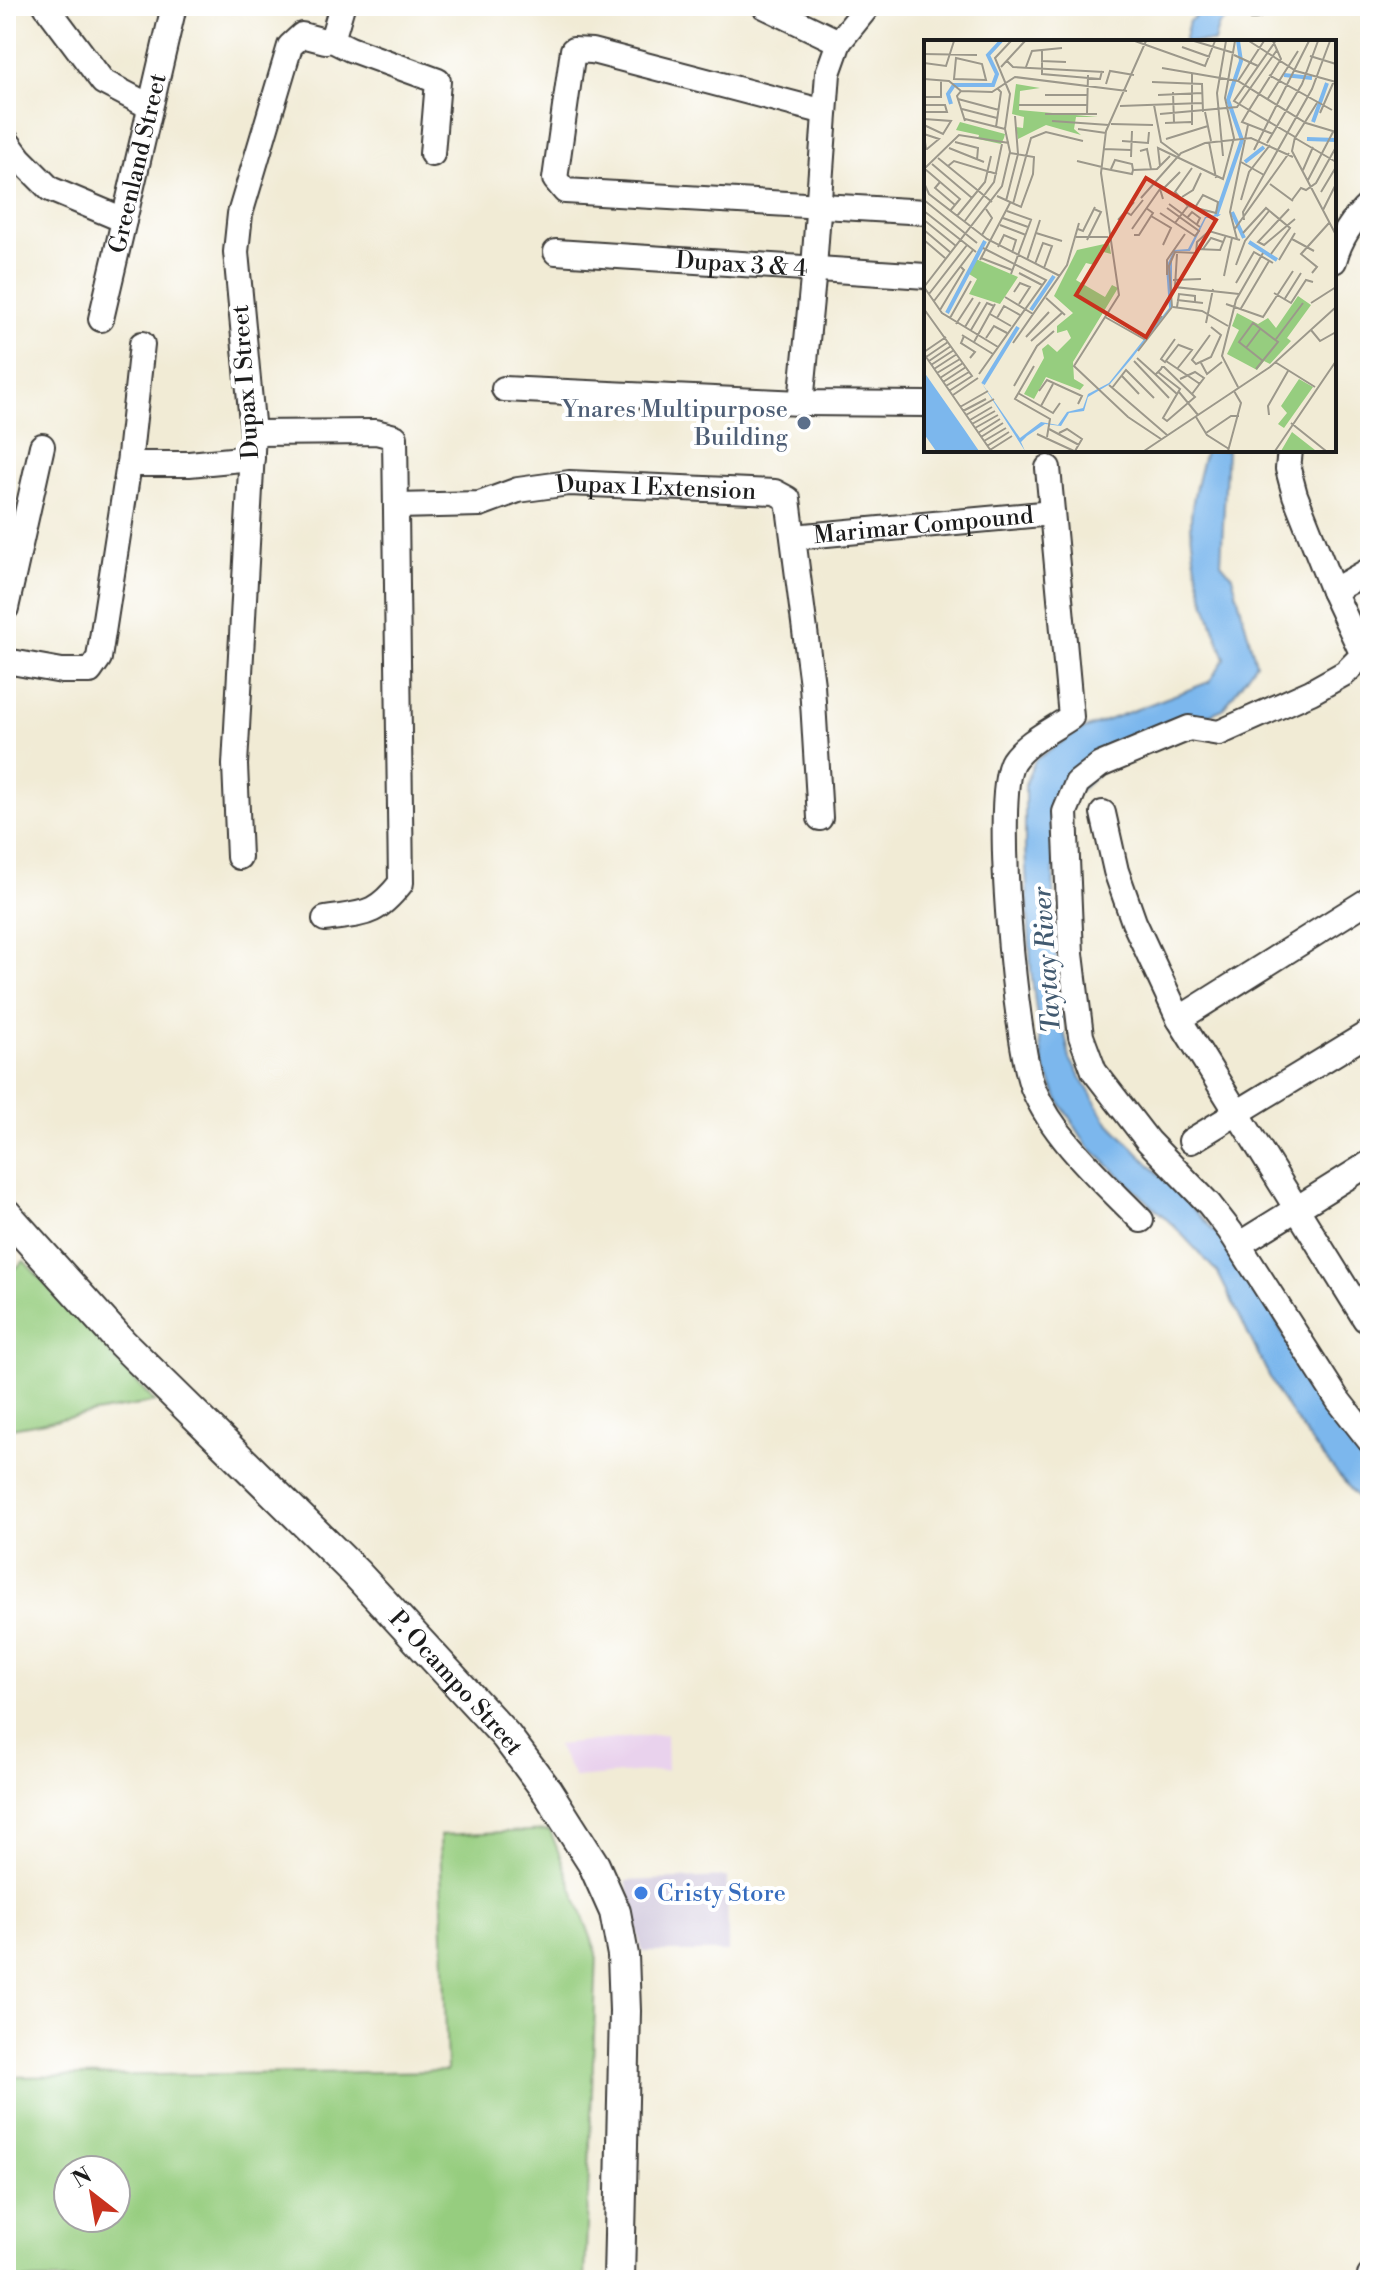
<svg xmlns="http://www.w3.org/2000/svg" width="1376" height="2286" font-family="'Libre Bodoni',serif">
	<rect width="100%" height="100%" fill="#fff"/>
	<filter id="ink" filterUnits="userSpaceOnUse"><feTurbulence type="fractalNoise" baseFrequency=".0125" numOctaves="2"/><feDisplacementMap in="SourceGraphic" scale="16" xChannelSelector="R" yChannelSelector="G"/><feConvolveMatrix kernelMatrix="1 2 1 2 8 2 1 2 1" color-interpolation-filters="sRGB"/></filter>
	<filter id="wash" filterUnits="userSpaceOnUse"><feTurbulence type="fractalNoise" baseFrequency=".006" numOctaves="4" result="noise"/><feDisplacementMap in="SourceGraphic" scale="32" xChannelSelector="R" yChannelSelector="G"/><feGaussianBlur stdDeviation="1.8" result="paint"/><feColorMatrix in="noise" values="0 0 0 0 0 0 0 0 0 0 0 0 0 0 0 0 0 1.4 0 .05"/><feComposite in="paint" operator="in"/></filter>
	<g filter="url(#wash)">
		<rect width="100%" height="100%" fill="#f1ebd5"/>
		<path fill="#e9d2ed" d="M666 1734 667 1770 575 1778 556 1745Z"/>
		<path fill="#c9bfd7" d="M727 1877 728 1952H642L626 1881Z"/>
		<g fill="#96cd7f" stroke="#59744e" stroke-width="2" fill-rule="evenodd">
			<path d="M24 1261 155 1402 6 1429V1276Z"/>
			<path d="M550 1830 597 1953 585 2280H6V2077L447 2071 440 1835ZM68 2170H116V2218H68Z"/>
		</g>
		<g fill="#7cb7ed" stroke="#4c6a84" stroke-width="2">
			<path d="M1211 6H1245L1218 26 1214 42H1184L1189 21Z"/>
			<path d="M1205 450H1227L1221 563 1232 576 1256 663 1223 709 1125 749 1055 814 1053 909 1060 1011 1070 1059 1106 1120 1227 1244 1275 1319 1320 1402 1370 1465V1512L1318 1451 1279 1396 1218 1273 1175 1227 1087 1145 1059 1101 1043 1065 1031 971 1025 848V784L1035 760 1079 731 1209 682 1225 658C1209 615 1190 565 1191 518 1192 496 1200 472 1205 450Z"/>
		</g>
	</g>
	<g filter="url(#ink)">
		<g fill="none" stroke-linecap="round" stroke-linejoin="round">
			<defs>
				<g id="minor">
					<path d="M46 6 103 82 149 106"/>
					<path d="M764 6 839 42"/>
					<path d="M1252 6H1254"/>
					<path d="M332 40 342 6"/>
					<path d="M825 112 592 51 573 50 555 179 565 191 926 212"/>
					<path d="M6 140 20 159 50 189 124 220"/>
					<path id="s1" d="M556 252 926 276"/>
					<path d="M1334 261C1340 238 1352 220 1370 204"/>
					<path id="s2" d="M101 319 174 6"/>
					<path d="M504 389 801 403 926 404"/>
					<path d="M801 403 814 268 828 73 839 42 868 6"/>
					<path d="M253 433 376 432 395 437 401 883C375 916 365 913 325 919"/>
					<path d="M1290 450 1288 469 1295 495 1333 591 1363 655 1345 673 1311 692 1219 733 1189 728 1100 765 1077 783 1065 812 1071 954 1081 1036 1094 1071 1148 1141 1209 1204 1230 1231 1338 1400 1370 1441"/>
					<path d="M129 464H189L252 458"/>
					<path d="M1048 468 1071 717C1052 730 1026 742 1013 761 992 794 1016 1047 1033 1088 1054 1139 1103 1181 1141 1220"/>
					<path id="s3" d="M397 506 480 504 518 490 569 483 775 492 788 499 812 685 820 818"/>
					<path id="s4" d="M794 537 1052 513"/>
					<path d="M1333 591 1370 570"/>
					<path d="M6 608 42 446"/>
					<path d="M6 661 62 671H90L99 658 129 464 142 344"/>
					<path d="M1103 813 1116 871 1134 922 1179 1019 1365 1319 1370 1316"/>
					<path d="M239 857 235 765 253 433 236 252 240 214 290 46 302 35 325 41 332 40 350 49 438 81 432 154"/>
					<path d="M1179 1019 1370 899"/>
					<path d="M1191 1141 1370 1032"/>
					<path d="M1248 1239 1370 1163"/>
					<path d="M1370 2280V2276"/>
				</g>
				<g id="tertiary">
					<path id="s5" d="M6 1214 122 1343 356 1573 506 1736 547 1791 594 1865 615 1912 623 1955 625 2011 619 2280"/>
				</g>
			</defs>
			<use href="#minor" stroke="#3c3b38" stroke-width="28"/>
			<use href="#tertiary" stroke="#3c3b38" stroke-width="34"/>
			<use href="#minor" stroke="#fff" stroke-width="24"/>
			<use href="#tertiary" stroke="#fff" stroke-width="30"/>
		</g>
	</g>
	<circle fill="#5c6f8a" stroke="#fff" stroke-width="3" cx="804" cy="423" r="8"/>
	<circle fill="#3f7fe0" stroke="#fff" stroke-width="3" cx="641" cy="1893" r="8"/>
	<g text-anchor="middle" stroke-width="8" stroke-linejoin="round" paint-order="stroke">
		<g font-size="24" fill="#1c1c1c" stroke="#fff">
			<text dy="8" stroke="none"><textPath href="#s2" startOffset="160">Greenland Street</textPath></text>
			<text dy="8" stroke="none"><textPath href="#s1" startOffset="186">Dupax 3 &amp; 4</textPath></text>
			<text transform="translate(245 382) rotate(-94)" y="8">Dupax I Street</text>
			<text dy="8" stroke="none"><textPath href="#s3" startOffset="262">Dupax 1 Extension</textPath></text>
			<text dy="8" stroke="none"><textPath href="#s4" startOffset="130">Marimar Compound</textPath></text>
			<text dy="8" stroke="none"><textPath href="#s5" startOffset="650">P. Ocampo Street</textPath></text>
		</g>
		<g font-size="24" fill="#4e5e75" stroke="#fff" text-anchor="end">
			<text x="788" y="417">Ynares Multipurpose<tspan x="788" dy="28">Building</tspan></text>
		</g>
		<g font-size="24" fill="#366cbe" stroke="#fff" text-anchor="start">
			<text x="657" y="1901">Cristy Store</text>
		</g>
		<g font-size="26" font-style="italic" fill="#425a70" stroke="#fff">
			<text transform="translate(1046 960) rotate(-94)" y="9">Taytay River</text>
		</g>
	</g>
	<g transform="translate(924 40)">
		<rect width="412" height="412" fill="#f1ebd5"/>
		<path d="M92 44 116 48 96 51 95 70 174 77H152L150 89 157 95 122 85 94 99 92 87 99 88 100 77 88 74ZM36 82 81 94 80 98 77 104 54 99 55 95 32 90ZM185 203 187 214 176 211 170 225 162 223 152 240 181 257 188 245 194 248 149 322 150 339 160 345 156 350 122 337 110 359 100 354 120 318 118 309 124 304 133 312 147 298 143 290 133 293V286L149 273 130 256 153 210ZM52 219 94 237 76 264 45 254 53 239 45 234ZM374 256 387 265 363 298 367 301 346 324 340 321 333 330 303 314 315 290 308 286 313 273 334 284 344 278 352 288ZM375 339 389 347 360 388 354 384 363 373 357 366ZM368 392 391 410 390 411H357Z" fill="#96cd7f"/>
		<path d="M297 174 295 176 282 178 266 211H253L248 217V266L208 318 186 344 164 357 160 371 145 373 137 386 121 384 103 396 97 402 101 411 57 342 96 398 117 382 134 385 143 372 159 368 164 354 185 343 245 268 242 227 250 210 264 209 281 177ZM0 332 40 389 55 411H12L0 394Z" fill="#7cb7ed"/>
		<path fill="none" stroke="#7cb7ed" stroke-width="4" d="M360 35 388 38M27 64 24 54 30 45H69L73 34 64 15 77 1M389 82 403 43M383 99 412 100M321 122 340 107M308 172 320 198M292 176 318 100 304 60 317 21 314 1M325 202 353 220M107 270 130 236M23 273 61 201M59 344 94 287"/>
		<path fill="none" stroke="#9c988b" stroke-width="2" d="M211 1 281 26 291 1M222 1 182 91 177 133 195 255 150 326 204 377 237 399M270 1 310 13M325 1 372 31 412 42M349 1 357 19 325 70 371 97 368 111 412 195M258 7 286 17M118 10V34L176 39 178 31M0 14 53 15M310 15 334 26M386 16 412 24M32 18 58 24 62 40 30 39ZM83 21 89 27 180 32M117 21 142 22M0 23 22 26 30 1M77 27 101 1M102 27 108 11 138 8M238 28 314 41 382 83 412 92M345 35 408 70M0 39 25 41 37 51M314 41 340 1M228 42 278 44 279 72M182 44 186 31 210 35M37 51 68 52 91 37 203 51M37 51 33 56 41 81M249 52 250 83M121 55H163M234 55 278 53M0 57H17V41M34 59 75 70M343 60 374 11M393 63 371 98 412 122M0 65H21L23 72H0M95 65H163M230 65 237 102 256 116M196 66 278 63M38 69 73 78M281 72 287 101M396 73 410 41M121 74H173M163 74 164 35M236 74 313 67 353 10M0 79 27 81 19 94 0 85M41 79 81 89M128 81 185 85M241 83 267 82M187 84 229 85M268 85V33M72 87 77 52 73 48M154 89 182 93M0 90V94L1 102 2 109H3L15 99 0 94M349 94 318 82 325 70 310 61 351 2M242 99 284 86M198 101 224 103 225 92M31 102 54 108 53 120M285 102 292 138M343 103 378 44 394 1M25 108 60 122M180 109 207 110M330 110 385 1M216 111 223 109 227 129M299 116 293 53 302 1M207 117 208 91M14 118 68 162M153 121 178 127M317 122 340 135M8 124 48 158M24 126 30 121 73 134M236 126 234 108 299 139 310 98 301 58 311 1M177 128 208 134 209 130M0 129 35 95 85 103M1 129 36 159 26 171M187 129 191 120 208 124 209 130M209 130 233 129 246 116M379 130 389 107M384 140 409 92M16 142 11 148 31 165M0 143 5 154 63 199 136 236M346 144 369 161M238 150 256 132M397 152 412 127M73 156 97 167 109 134 110 117 86 113M258 157 269 150 277 133M217 158 257 113 281 103 327 98 369 117M0 160 53 203M317 160 325 132 346 105M368 160 377 148 382 150 392 143 412 107M82 161 94 114 91 76M89 164 107 98 122 92 159 101M245 164 276 187M264 166 251 152 268 128M365 169 334 202 340 205 371 179M399 170 412 144M0 171 52 212M83 171 108 180M202 172 207 175 219 160M236 173 271 196 275 191 243 168M33 176 61 142 67 116M227 176 247 188 239 205M79 178 104 187M263 178 268 172 276 178 273 184M0 180 32 206M194 180 210 162M320 180 319 172 388 49 406 1M40 182 70 142 78 104M251 183 264 166 292 173 294 162 279 155 272 166M76 185 102 195M154 189 159 191 171 167M208 189 236 149 239 159M0 190 26 212M310 190 365 113M112 193 138 201M319 193 342 168 366 188 347 214M58 195 68 178 62 169M210 195H215L229 173 222 168M152 197H184M313 199 306 172 324 85M368 199 390 211M0 200 21 218M163 200 177 172 170 169M74 207 80 195 92 200 88 213M272 209 296 210 302 195M279 209 287 198 299 202M253 214 251 247 315 254M57 218 88 230M56 220 86 163M103 220 116 180M355 220 371 193M111 224 119 203 128 206 120 228M312 225 321 201 345 171M95 233 118 245M388 233 393 227 377 214 405 183M87 234 107 180M243 235V220L261 194M300 236 308 198M249 240 277 239M312 243 330 212 349 223M0 247 78 146 86 112 81 89 86 54 71 18 87 1M0 247 18 273 74 307M90 252 96 243 106 247 95 264M350 253 367 263 382 240 389 242M5 254 43 205M81 257 109 274M122 258 141 275M253 260 279 263M360 260 377 233M10 261 49 210M387 263 412 247M302 264 339 277 369 231M249 267 278 271 304 286M253 267 255 254 271 256V263M0 269 48 336 25 351M16 270 40 230 36 226M316 270 345 221M66 274 87 286M181 277 220 299 238 276M26 278 47 241M73 278 80 266 96 275M282 283 289 249M32 284 49 258M41 287 56 262M47 290 63 263 70 266M387 290 396 301 412 292M38 295 69 314M286 295 268 320 272 324 287 317 297 295 287 287M40 296 37 303 51 312 46 318M102 297 125 272M62 298 70 286 83 293M251 299 237 319 241 322 255 304M352 299 379 263M107 301 139 272M50 302 71 264M89 303 143 225 155 183M322 308 337 288M214 311 248 267 245 226 251 212 272 213 273 202 285 191 316 200M0 312 22 297M0 314 67 411M2 317 24 302M213 318 253 354M5 321 27 306M210 321 245 358M242 321 276 344M276 321 283 334 298 322M351 322 391 347M7 325 30 310M110 326 91 359 126 379 123 397M10 329 33 314M253 329 268 310 255 305M332 329 354 302 329 283 315 302 339 321M13 333 36 319M55 334 122 240 59 208M232 334 237 329 238 327H240L271 357 243 381 239 378 256 349 234 332M198 336 215 354M16 338 39 323M256 339 271 332 280 338 268 354M19 342 42 327M185 345 243 395M22 346 45 332M90 346 113 306 130 291M314 347 298 316 312 260 339 213M188 348 202 330 230 358M115 351 123 340 158 356 154 364M255 352 274 375M94 353 129 373 136 363M29 355 54 338M117 366 129 344M36 367 64 351M39 371 62 359M42 375 70 359M345 375 344 366 364 331M272 377 283 395 305 409M46 380 68 367M367 383 402 411M48 384 71 371M51 388 74 375M125 389 155 405M54 393 76 379M135 393 143 389 158 399 151 411M282 393 307 376H315M113 394 150 411M57 397 79 383M60 401 82 388M63 406 85 392M66 410 88 396M220 411 346 327 412 267M304 411 317 363 310 351M351 411 412 321"/>
		<path fill="#c8321e" fill-opacity="0.15" stroke="#c8321e" stroke-width="4" d="M222 138 292 180 222 297 152 255Z"/>
		<rect width="412" height="412" fill="none" stroke="#1c1c1c" stroke-width="4"/>
	</g>
	<rect width="1376" height="2286" fill="none" stroke="#fff" stroke-width="32"/>
	<g transform="translate(92 2194) rotate(329)"><circle r="38" fill="#ffffff" stroke="#a4a4a4" stroke-width="2"/>
	<path d="M0-6L14 30L0 20L-14 30Z" fill="#c8321e"/>
	<text y="-12" font-size="22" font-weight="bold" text-anchor="middle" fill="#1c1c1c">N</text>
	</g>
</svg>
